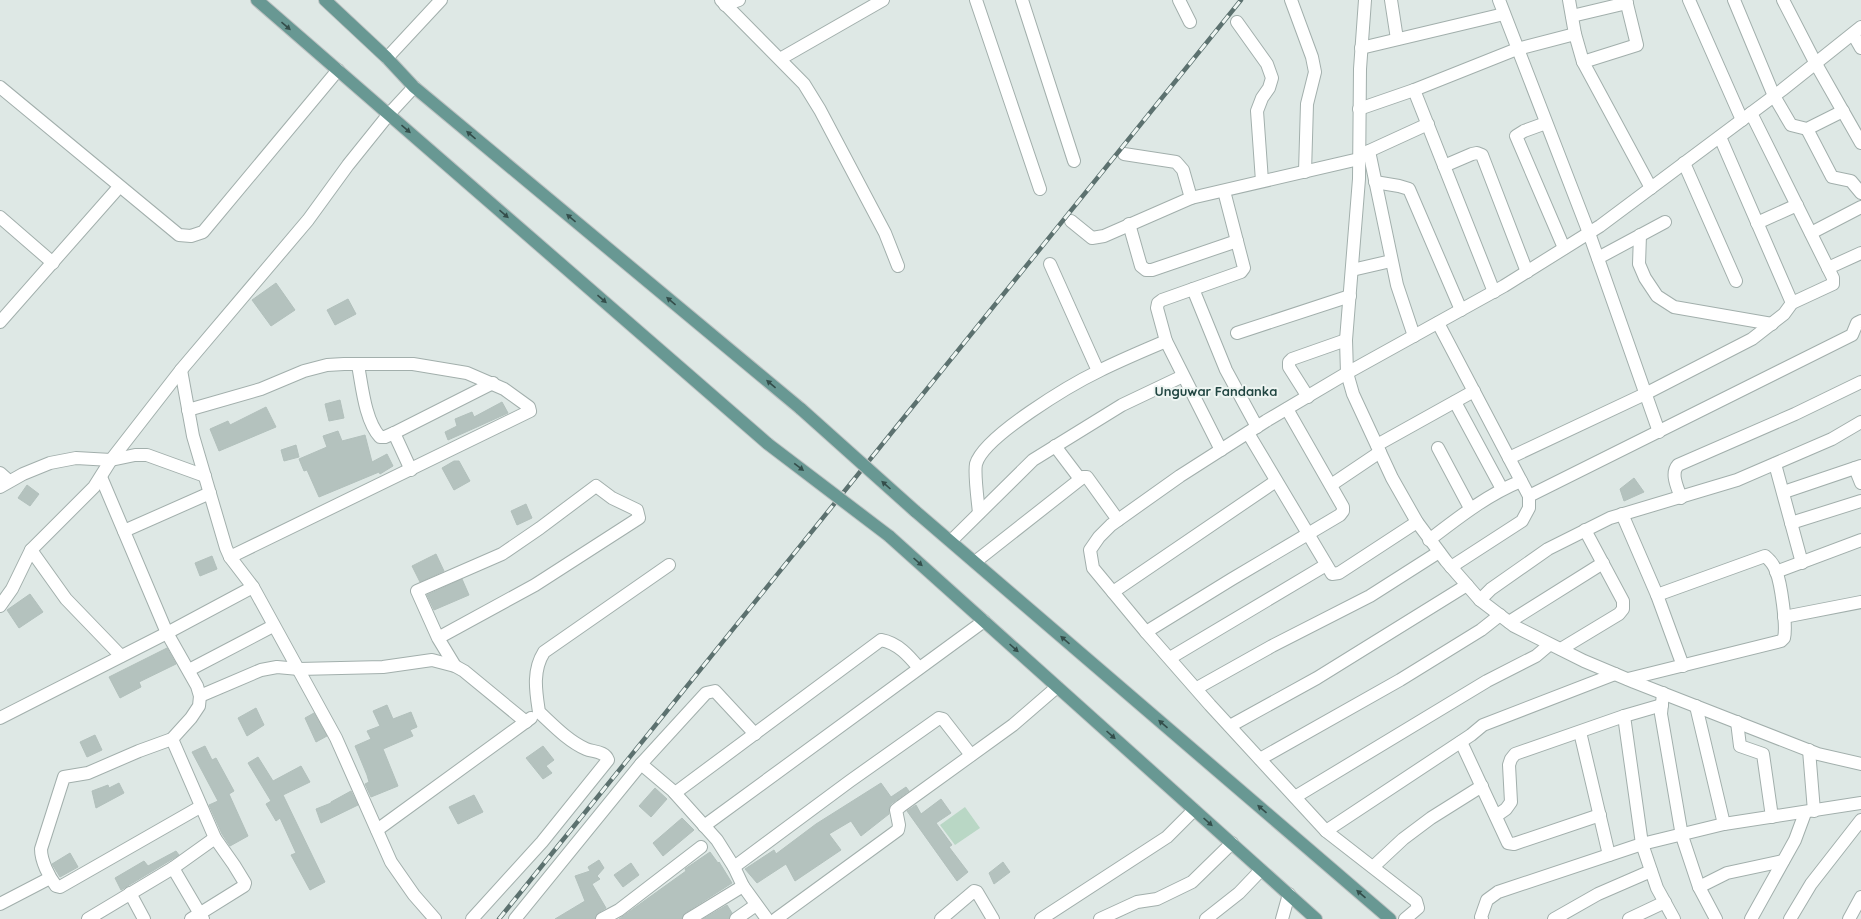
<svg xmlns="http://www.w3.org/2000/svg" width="1861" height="919" font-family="Quicksand,sans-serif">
	<rect width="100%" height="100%" fill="#dee8e5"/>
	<path fill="#b9d7c5" d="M965 807 980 828 955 845 940 825Z"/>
	<g fill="#b4c2be" stroke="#b2c0bc">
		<path d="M276 283 295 310 271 326 252 300Z"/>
		<path d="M348 299 356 314 335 325 327 310Z"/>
		<path d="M340 400 344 418 329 421 325 404Z"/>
		<path d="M502 402 508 413 448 440 445 432 457 426 455 419 472 412 474 417Z"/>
		<path d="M266 407 276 427 219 451 210 429 228 421 230 425Z"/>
		<path d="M338 431 342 441 365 435 372 462 387 454 393 466 380 474 379 472 319 497 307 470 304 471 299 459 327 447 323 436Z"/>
		<path d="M296 445 299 457 284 461 281 450Z"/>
		<path d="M454 461H459L470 481 454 490 442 468Z"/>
		<path d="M1634 478 1644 492 1624 501 1620 489Z"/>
		<path d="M27 485 39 494 30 506 18 498Z"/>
		<path d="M526 504 532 518 517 525 511 511Z"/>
		<path d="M436 554 444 571 420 582 412 566Z"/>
		<path d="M212 556 217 569 200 576 195 563Z"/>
		<path d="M462 579 469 595 434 610 427 595Z"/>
		<path d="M30 594 43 612 19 628 7 610Z"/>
		<path d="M167 648 176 664 139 682 141 687 120 698 109 677Z"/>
		<path d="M387 705 393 719 411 712 417 727 410 730 413 736 383 749 398 786 371 797 365 784 369 782 367 775 355 746 371 739 367 731 380 726 373 711Z"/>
		<path d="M256 708 264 725 247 736 238 718Z"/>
		<path d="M314 713 327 736 316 742 305 718Z"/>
		<path d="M95 735 102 750 87 757 80 742Z"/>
		<path d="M205 746 212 760 216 758 234 791 229 794 248 836 230 846 222 834 209 805 218 801 192 752Z"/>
		<path d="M543 746 554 760 546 766 552 773 543 779 526 758Z"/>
		<path d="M258 757 273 781 301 766 310 782 283 795 325 882 310 890 291 855 296 853 280 818 276 821 266 804 271 801 248 763Z"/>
		<path d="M119 783 124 793 96 808 92 791 108 785 109 788Z"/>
		<path d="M881 783 891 797 906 787 909 791 891 804 889 808V814L861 836 851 821 829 834 841 850 795 881 786 864 757 883 745 869 774 850 776 854 816 824Z"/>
		<path d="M655 788 667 799 651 817 639 806Z"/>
		<path d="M351 791 358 805 321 823 316 809 331 803V802Z"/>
		<path d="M474 795 483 812 458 824 449 807Z"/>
		<path d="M941 799 951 813 936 823 952 845 949 847 968 872 957 881 907 811 916 805 921 814Z"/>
		<path d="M682 818 694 830 663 856 653 843Z"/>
		<path d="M176 851 179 855 121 890 115 878 144 861 148 866Z"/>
		<path d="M710 852 718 863 719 862 732 883 685 913 682 919H619L686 871 685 869Z"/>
		<path d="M70 853 78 867 60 877 52 864Z"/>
		<path d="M599 860 604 868 597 876 600 879 592 884 606 908 598 913 595 919H555L585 901 575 876 590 871 588 867Z"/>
		<path d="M1003 862 1010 872 994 884 989 873Z"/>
		<path d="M631 863 639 875 623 887 614 875Z"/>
		<path d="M727 905 732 913 729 919H703Z"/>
	</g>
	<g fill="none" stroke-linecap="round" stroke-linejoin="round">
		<defs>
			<g id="street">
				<path d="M721 0 804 84 820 110 885 233 898 266"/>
				<path d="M976 0 1040 189"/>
				<path d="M1022 0 1074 161"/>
				<path d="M1179 0 1190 22"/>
				<path d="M1291 0 1312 57 1315 72 1307 104 1305 172"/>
				<path d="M1365 0 1360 69 1359 179 1346 340 1347 373 1353 394 1392 478 1417 522 1446 561 1480 600 1514 626 1584 661 1634 682 1818 754 1861 764"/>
				<path d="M1391 0 1397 39"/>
				<path d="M1499 0 1589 233 1659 432"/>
				<path d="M1569 0 1575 34 1583 62 1651 188"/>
				<path d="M1689 0 1742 120"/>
				<path d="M1734 0 1774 96 1791 125 1807 129 1843 111"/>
				<path d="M1783 0 1816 64 1861 143"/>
				<path d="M725 5 739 0"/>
				<path d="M1572 16 1627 3"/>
				<path d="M1237 22 1267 64 1272 78 1269 88 1262 98 1257 111 1262 181"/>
				<path d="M1853 34 1861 48"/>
				<path d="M1361 48 1504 14"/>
				<path d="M387 58 441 0"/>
				<path d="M780 59 883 0"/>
				<path d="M1583 62 1637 45 1626 0"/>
				<path d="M0 87 179 235 191 236 203 232 338 70"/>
				<path d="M1414 90 1494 292"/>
				<path d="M1359 109 1414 90 1517 49 1575 34"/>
				<path d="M1546 123 1524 131 1516 136 1564 248"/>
				<path d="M1807 129 1832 177 1851 181 1861 193"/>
				<path d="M1720 137 1792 303"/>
				<path d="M1369 151 1397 285 1414 336"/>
				<path d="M1124 154 1176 162 1183 170 1191 198"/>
				<path d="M1684 163 1736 281"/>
				<path d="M1444 166 1472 154 1477 153 1482 155 1527 272"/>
				<path d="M1375 182 1399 186 1409 189 1461 310"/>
				<path d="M0 217 53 263"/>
				<path d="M1071 221 1092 238 1104 236 1191 198 1359 159 1369 151 1428 124"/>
				<path d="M1757 223 1797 205"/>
				<path d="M1129 224 1141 266 1146 270H1152L1237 241"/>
				<path d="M1811 233 1861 207"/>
				<path d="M1640 235 1639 264 1645 278 1657 296 1674 307 1772 324"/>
				<path d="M1598 258 1665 222"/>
				<path d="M1050 264 1098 371"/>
				<path d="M1828 268 1861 253"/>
				<path d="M1352 270 1391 261"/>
				<path d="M1193 289 1226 370 1257 427"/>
				<path d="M0 322 119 187"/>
				<path d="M1438 323 1529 496V508L1522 521 1451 567"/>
				<path d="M1237 333 1350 296"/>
				<path d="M358 365C362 386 365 421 380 437H385L394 433 493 383"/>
				<path d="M181 370 193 436 226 548 230 557 253 587 336 738 391 862 414 895 435 919"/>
				<path d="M1308 397 1289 367V362L1292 359 1346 340"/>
				<path d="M1455 402 1502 489"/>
				<path d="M188 410 261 389 304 371 327 365 344 364H413L467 373 504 389 529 407 530 411 230 557"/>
				<path d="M394 433 411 470"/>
				<path d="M1248 433 1332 574 1339 573 1417 522"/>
				<path d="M1377 445 1474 391"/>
				<path d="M1055 446 1080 479"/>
				<path d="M1438 448 1470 508"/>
				<path d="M1221 450 1166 341 1157 308 1158 303 1162 300 1241 272 1244 268 1224 191"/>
				<path d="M1509 458 1645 394 1752 339 1784 314 1792 303 1833 284V278L1751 113"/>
				<path d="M1775 464 1802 563"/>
				<path d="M1855 468 1861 483"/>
				<path d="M0 473 9 481"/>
				<path d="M101 477 167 633 197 686 200 696 199 706 191 718 172 739 139 751 88 773 64 777 41 849C41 861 49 877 56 886L60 887 200 807"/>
				<path d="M1331 485 1380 452"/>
				<path d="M0 487 23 474 50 463 76 458 111 460 135 455H147L205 476"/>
				<path d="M1784 492 1861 466"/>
				<path d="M1529 496 1852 335 1857 323 1861 321"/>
				<path d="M1681 498C1678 488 1670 474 1678 465L1795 414 1861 382"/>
				<path d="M979 513C978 502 974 474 976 464 984 436 1072 384 1099 371 1121 360 1143 351 1166 341"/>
				<path d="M1622 514 1657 595 1683 666"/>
				<path d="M1791 523 1861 501"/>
				<path d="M124 531 210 493"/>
				<path d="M1429 540C1459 517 1487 495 1521 481"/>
				<path d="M951 541 1033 460 1122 405 1183 376"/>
				<path d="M31 550 66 599 121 656"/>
				<path d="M975 562 1083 477H1087L1118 520"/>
				<path d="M1776 572 1861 540"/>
				<path d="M1113 592 1276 481"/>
				<path d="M1480 600 1491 589 1548 549 1610 518 1737 480 1832 439 1861 422"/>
				<path d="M0 606 12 589 31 550 94 487 111 460 181 370 308 220 348 165 389 114 414 87"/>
				<path d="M1784 617 1861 602"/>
				<path d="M1509 622 1603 563"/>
				<path d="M1146 632 1232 579 1340 515 1343 511V507L1287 409"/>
				<path d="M438 638 535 585 639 518 637 510 612 498 596 486 540 528 502 554 417 591 438 638 455 666"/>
				<path d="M1561 649 1619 614 1623 609V601L1585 530"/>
				<path d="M1170 658 1326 565"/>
				<path d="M189 670 273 626"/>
				<path d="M1628 679 1781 641 1784 638C1787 626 1781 583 1776 571 1774 565 1770 560 1765 556L1657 595"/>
				<path d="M1197 688 1272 646 1370 596 1439 552"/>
				<path d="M1663 693 1661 714 1682 836 1699 887 1716 919"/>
				<path d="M200 696 261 670 277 667 299 669 383 667 432 660 455 666 464 671 526 722"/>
				<path d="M1696 706 1724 824"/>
				<path d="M1624 716 1642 844 1657 888 1674 919"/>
				<path d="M0 718 167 633 253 587"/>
				<path d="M1737 722 1740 746 1763 754 1772 817"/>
				<path d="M1230 726 1317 678 1467 585"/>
				<path d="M1580 732 1609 855"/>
				<path d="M172 739 215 838 234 865 245 883 244 886 191 919"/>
				<path d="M1461 742 1508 843 1514 844 1600 815"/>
				<path d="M1809 750 1814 811"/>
				<path d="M1260 759 1400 680 1481 630 1500 615"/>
				<path d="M641 764 706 693 715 691 755 734"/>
				<path d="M675 793 881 640C898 643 909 656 919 668"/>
				<path d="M1295 797 1487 681 1536 656 1549 645"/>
				<path d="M1496 816 1506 809 1511 802 1509 765 1511 759 1515 754 1624 716 1662 705"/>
				<path d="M704 826 984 621"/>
				<path d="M377 830 531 718"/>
				<path d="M1326 831 1471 735 1483 725 1615 674"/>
				<path d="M734 867 850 781 939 718 943 719 971 755"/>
				<path d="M1373 867 1403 839 1431 818 1482 786"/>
				<path d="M173 868 203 919"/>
				<path d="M1699 887 1727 873 1783 861"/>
				<path d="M130 893 144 919"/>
				<path d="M0 904 50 878"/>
				<path d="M88 919 173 868 215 838"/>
				<path d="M472 919 542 842 608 760C605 751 593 752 586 749 568 741 553 725 539 712 536 692 532 671 544 652L669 565"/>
				<path d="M515 919 641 764 673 791 717 840 734 867 743 886 767 919"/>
				<path d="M602 919 619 910 701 847"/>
				<path d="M689 919 743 886"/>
				<path d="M736 919 756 905"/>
				<path d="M776 919 898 830 899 825 896 810 901 806 1013 725 1057 687"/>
				<path d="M941 919 974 891 977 892 993 919"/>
				<path d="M1041 919 1167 837 1194 810"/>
				<path d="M1100 919 1137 902 1157 899 1192 882 1232 843"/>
				<path d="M1206 919 1239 893 1261 870"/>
				<path d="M1282 919 1289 894"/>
				<path d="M1405 919 1418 908 1416 901 1326 831 1210 705 1146 632 1093 568 1090 550 1099 537 1111 525 1180 476 1266 421 1347 373 1504 286 1600 226 1782 90 1861 27"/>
				<path d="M1482 919 1481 917 1487 900 1498 892 1642 844 1724 824 1861 803"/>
				<path d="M1554 919 1598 894 1651 871"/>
				<path d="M1629 919 1665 902"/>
				<path d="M1751 919 1795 840 1805 813"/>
				<path d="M1790 919 1811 884 1861 820"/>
				<path d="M1849 919 1861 897"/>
			</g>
			<g id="primary">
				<path d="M257 0 768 444"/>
				<path d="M325 0 387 58 414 87 801 409"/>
				<path d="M915 511 1390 919"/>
				<path d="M889 536 1316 919"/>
			</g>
		</defs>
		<use href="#street" stroke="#a2afac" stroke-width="14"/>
		<use href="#primary" stroke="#bdc2c2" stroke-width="14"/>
		<use href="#street" stroke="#fff" stroke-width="12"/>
		<use href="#primary" stroke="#689893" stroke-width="12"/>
		<defs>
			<path id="rail" d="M499 919 1241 0"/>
		</defs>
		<use href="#rail" stroke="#5c716f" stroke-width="4.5"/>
		<use href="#rail" stroke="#eef5f2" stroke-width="3" stroke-dasharray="9" stroke-linecap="butt"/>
		<defs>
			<g id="primary-bridge">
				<path d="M801 409 915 511"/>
				<path d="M768 444 889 536"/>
			</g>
		</defs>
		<use href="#primary-bridge" stroke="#bdc2c2" stroke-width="14" stroke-linecap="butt"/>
		<use href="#primary-bridge" stroke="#689893" stroke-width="12"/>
	</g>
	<defs><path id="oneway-solid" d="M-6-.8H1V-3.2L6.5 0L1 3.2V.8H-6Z"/></defs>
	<g fill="#344e4b">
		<use href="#oneway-solid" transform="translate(286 26) rotate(41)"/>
		<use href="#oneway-solid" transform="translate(406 129) rotate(41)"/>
		<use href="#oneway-solid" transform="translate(471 135) rotate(-140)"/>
		<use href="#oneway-solid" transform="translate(504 214) rotate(41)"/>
		<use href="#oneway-solid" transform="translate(571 218) rotate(-140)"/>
		<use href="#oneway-solid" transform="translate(602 299) rotate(41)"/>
		<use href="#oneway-solid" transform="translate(671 301) rotate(-140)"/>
		<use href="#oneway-solid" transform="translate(771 384) rotate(-140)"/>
		<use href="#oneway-solid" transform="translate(799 467) rotate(37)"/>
		<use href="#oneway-solid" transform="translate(886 485) rotate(-138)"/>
		<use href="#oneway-solid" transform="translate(918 562) rotate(42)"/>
		<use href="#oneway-solid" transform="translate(1065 640) rotate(-139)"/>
		<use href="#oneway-solid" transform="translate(1014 648) rotate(42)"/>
		<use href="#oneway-solid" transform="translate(1163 724) rotate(-139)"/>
		<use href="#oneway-solid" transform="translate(1111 735) rotate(42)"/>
		<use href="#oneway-solid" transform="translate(1262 809) rotate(-139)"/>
		<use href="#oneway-solid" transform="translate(1208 822) rotate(42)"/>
		<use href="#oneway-solid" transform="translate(1361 894) rotate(-139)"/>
	</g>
	<g text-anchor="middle" stroke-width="4" stroke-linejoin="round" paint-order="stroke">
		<g font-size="13" font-weight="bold" fill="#204541" stroke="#eef5f2">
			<text x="1216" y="396">Unguwar Fandanka</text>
		</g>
	</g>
</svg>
